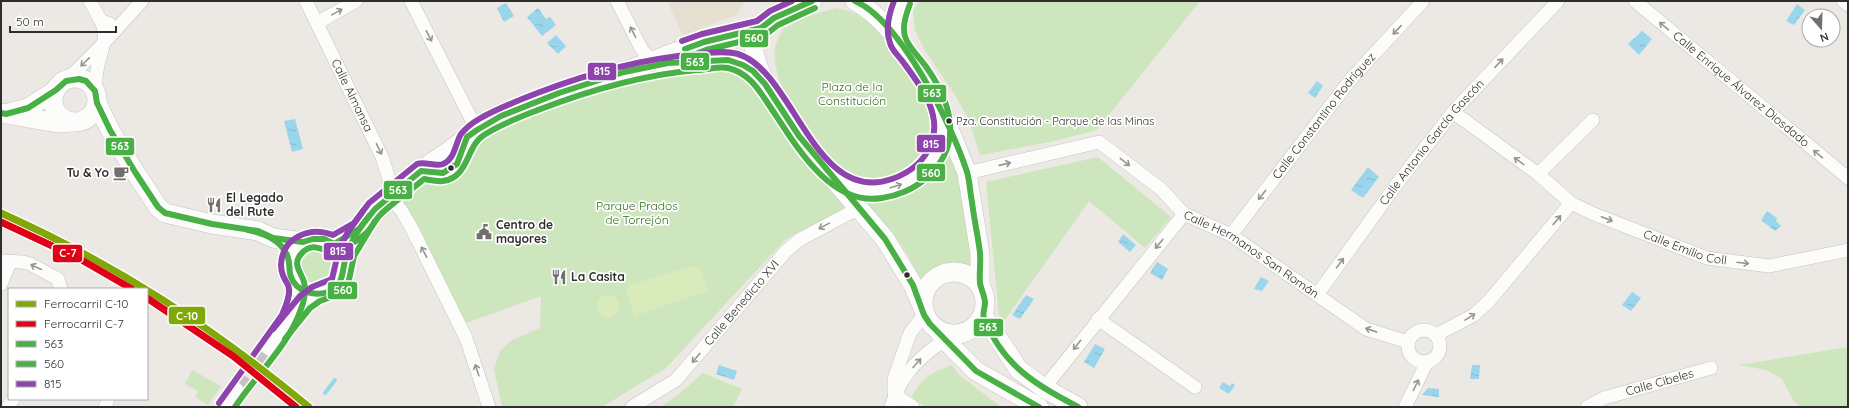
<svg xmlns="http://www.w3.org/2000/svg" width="1849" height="408" font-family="Quicksand,sans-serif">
	<defs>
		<pattern id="water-ripples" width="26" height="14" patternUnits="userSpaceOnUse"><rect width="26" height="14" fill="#99d6ec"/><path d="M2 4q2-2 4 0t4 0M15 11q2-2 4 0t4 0" fill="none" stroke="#84b8cb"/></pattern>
	</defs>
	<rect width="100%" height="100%" fill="#ece8e4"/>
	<path fill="#e6e0d3" d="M667 1H744L738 14 683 36Z"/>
	<g fill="#cee6be">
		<path d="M920 1H1200L1097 130 1050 142 980 155 969 120 955 95 924 49 915 30 913 9Z"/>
		<path d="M836 8C843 10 851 11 856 14 874 25 889 43 901 59 912 76 928 95 931 115 937 166 880 199 838 169 823 158 809 136 798 120 788 106 771 66 775 49 776 42 780 35 783 29L808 16Z"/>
		<path d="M700 70 739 72 748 76 850 208 798 232 785 240 666 368 602 407H502L494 369 500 351 510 341 540 328 541 296 466 323 398 200 444 175 459 165 483 137 502 126 567 102 653 75Z"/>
		<path d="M949 145 965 194 972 268C948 261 936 266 920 284 912 250 882 222 861 196L917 187 940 168Z"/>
		<path d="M1098 157 1171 217 1145 248 1089 201 1004 321 999 316 986 182Z"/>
		<path d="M311 246 327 248 337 260 331 282 307 285 297 273 298 257Z"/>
		<path d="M1848 347V407H1801L1793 400 1782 379 1766 370 1739 365Z"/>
		<path d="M952 365 959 375 1001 407H925L911 398C923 376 929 374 952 365Z"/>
		<path d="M192 370 221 386 208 405 195 397 198 391 185 384Z"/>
		<path d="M703 373 742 389 733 407H660L677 396Z"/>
	</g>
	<g fill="#d9eabb">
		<path d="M692 266H696L701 269 708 291 634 316 626 291 630 285Z"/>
		<circle cx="608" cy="306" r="11"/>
	</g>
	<g fill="url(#water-ripples)">
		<path d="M506 3 514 16 504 22 497 8Z"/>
		<path d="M1797 4 1805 10 1794 25 1786 21Z"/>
		<path d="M538 8 546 19 550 17 556 25 542 36 527 17Z"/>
		<path d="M1642 31 1652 39 1639 55 1628 44Z"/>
		<path d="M556 35 566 46 558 54 547 43Z"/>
		<path d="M1317 81 1323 86 1315 98 1308 93Z"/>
		<path d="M295 119 303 149 292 152 284 121Z"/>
		<path d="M1368 167 1379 177 1363 198 1351 190Z"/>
		<path d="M1767 211 1777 218 1776 221 1781 226 1775 231 1761 220Z"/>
		<path d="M1123 234 1136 245 1130 252 1118 242Z"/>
		<path d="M1157 262 1168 269 1162 280 1150 273Z"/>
		<path d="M1261 277 1269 281 1262 291 1254 289Z"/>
		<path d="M1632 292 1641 298 1631 311 1622 305Z"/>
		<path d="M1026 295 1034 299 1020 319 1012 315Z"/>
		<path d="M1095 344 1105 349 1094 368 1084 362Z"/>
		<path d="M719 365 737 371 734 380 716 374Z"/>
		<path d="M1472 365H1480L1479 379H1470Z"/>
		<path d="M1223 382 1230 386 1232 383 1235 385 1229 394 1219 388Z"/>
		<path d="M1428 388 1439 389V397L1422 395Z"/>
	</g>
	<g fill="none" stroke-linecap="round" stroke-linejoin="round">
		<path stroke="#99d6ec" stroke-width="4" d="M325 393 335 380"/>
		<path stroke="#c6c3c0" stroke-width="19" stroke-dasharray="19 10" stroke-linecap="butt" d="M235 392 270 346"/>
		<defs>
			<g id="street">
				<path d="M90 1 101 21 110 24"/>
				<path id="s1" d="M306 1 382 157 393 192"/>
				<path d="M411 1 477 130"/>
				<path d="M617 1 642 50 653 61"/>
				<path id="s2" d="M1635 1 1848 178"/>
				<path d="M1843 1 1848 5"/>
				<path d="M317 23 356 1"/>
				<path d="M66 81 104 43 142 1"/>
				<path d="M95 91C96 82 96 73 98 65 102 49 108 37 101 21"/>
				<path id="s3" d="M1453 112 1538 174 1571 203 1594 214 1707 258 1769 266 1848 250"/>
				<path id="s4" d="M967 173 1099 142 1161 189 1184 214 1231 235 1366 329 1408 342"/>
				<path d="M1538 174 1593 120"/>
				<path d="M389 196 401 210 411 227 466 338 489 407"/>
				<path id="s5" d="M1231 235 1351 79 1423 1"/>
				<path d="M1 261 23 262 30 264 58 279 61 289"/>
				<path d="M1 284 10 262"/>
				<path id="s6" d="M1317 295 1396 185 1453 112 1558 1"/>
				<path d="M1098 319 1195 387"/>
				<circle cx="1424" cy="346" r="16"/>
				<path d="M1436 335 1474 315 1489 301 1571 203"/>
				<path d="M1044 388 1184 214"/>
				<path d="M894 393V379L910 333 924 315"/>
				<path d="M895 395 913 407"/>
				<path d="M8 407 13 399"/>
				<path d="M105 407 108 399"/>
				<path id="s7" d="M632 407 676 380 786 251 799 240 859 208"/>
				<path d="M891 407C901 373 926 349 957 334"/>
				<path d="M1405 407 1427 362"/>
				<path id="s8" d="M1587 407 1604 398 1711 368"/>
			</g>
			<g id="secondary">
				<path d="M812 1C796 8 760 20 755 38 744 71 817 169 846 185 862 193 879 192 896 186 912 181 924 173 933 158 944 137 946 119 935 98 920 67 886 17 855 1"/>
				<path d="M897 39C897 26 897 13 903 1"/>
				<path d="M662 64C681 61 727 57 743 65 751 69 757 75 762 81"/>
				<circle cx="75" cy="100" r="22"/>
				<path d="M97 103 110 130 135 172 158 207 165 213 212 224 258 231 273 238 303 242"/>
				<path d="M1 113 57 123 72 122"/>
				<path d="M9 113 28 108 56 90"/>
				<path d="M945 119 967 173 980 254V284"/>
				<path d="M836 182 885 239 913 285 922 306"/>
				<path d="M344 259C341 254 337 246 332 243 310 229 282 252 291 276 299 296 324 298 338 284 345 276 342 268 344 259 345 255 348 251 350 247 361 226 375 209 393 193 410 177 430 164 449 151 466 138 483 125 502 116 541 98 583 87 624 72 650 62 676 51 702 43 721 36 741 33 761 28"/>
				<circle cx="954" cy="303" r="31"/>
				<path d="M983 316 1019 370 1044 388 1078 407"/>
				<path d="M938 330 945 340 976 371 1039 407"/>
				<path d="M270 346 300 307 317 294"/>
				<path d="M226 407 235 392"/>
			</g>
		</defs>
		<use href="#street" stroke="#c5c4c5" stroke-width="14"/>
		<use href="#secondary" stroke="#c5c4c5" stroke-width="20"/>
		<use href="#street" stroke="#fcfcfb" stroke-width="13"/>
		<use href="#secondary" stroke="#fcfcfb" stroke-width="19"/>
		<defs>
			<g id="bus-1">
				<path d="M855 1C901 21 952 125 967 172 970 182 970 193 972 202 974 219 978 236 980 253 981 263 979 273 980 283 981 290 985 296 985 303 985 308 982 314 984 318 1003 366 1035 384 1078 407"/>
				<path d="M685 49 704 42 761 28 774 18 812 1"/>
				<path d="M1 113 6 114 28 108 56 90 66 81 79 79 86 81 95 91 97 103 110 130 135 172 158 207 165 213 212 224 258 231 273 238 303 242 313 239H324L334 244 359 229 375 209 421 171 443 173 457 164 467 137 477 130 501 116 559 93 624 72 668 63 728 60 743 65 753 71 765 84 799 136 885 239 913 285 924 315 930 324 976 371 1039 407"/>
				<path d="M248 230C263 233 279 239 286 253 291 261 288 269 291 277 296 291 314 297 328 292 347 285 341 264 348 250 353 238 361 226 369 216"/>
			</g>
			<g id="bus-2">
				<path d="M688 57 706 50 764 36 778 25 815 8"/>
				<path d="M285 339 310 308 320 301 337 295 344 289 349 280 354 256 375 221"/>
				<path d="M235 407C256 375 289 345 301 309 304 301 306 290 304 282 301 272 292 264 301 254 315 238 326 256 338 251 346 247 357 241 364 235 371 230 375 220 381 214 394 202 410 191 424 179 430 180 437 182 443 181 469 178 466 146 484 135 501 124 520 117 538 110 590 90 641 75 697 70 707 70 718 66 728 68 750 73 760 92 771 108 795 144 830 207 882 198 897 196 914 189 925 179 964 146 952 104 927 68 921 59 910 49 906 39 901 29 906 14 910 4"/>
			</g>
			<g id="bus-3">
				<path d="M682 41 702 34 757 21 770 11 792 1"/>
				<path d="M273 329 300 296 312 287 332 279 339 249 348 232 363 211"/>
				<path d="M219 403 282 315C285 307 292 294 288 285 284 278 281 273 281 265 282 237 310 226 333 235L354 223 369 203 417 164C425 161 435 167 443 164 455 159 455 144 461 134 466 128 472 123 479 119 498 108 519 100 540 92 590 73 641 59 696 54 710 53 724 50 738 54 794 71 814 206 892 179 909 173 924 162 931 144 943 114 920 85 903 62 899 56 892 51 890 43 885 30 889 14 894 1"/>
			</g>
		</defs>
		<use href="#bus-1" stroke="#fff" stroke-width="9"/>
		<use href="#bus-2" stroke="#fff" stroke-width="9"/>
		<use href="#bus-3" stroke="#fff" stroke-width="9"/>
		<use href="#bus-1" stroke="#49b046" stroke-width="6"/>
		<use href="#bus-2" stroke="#49b046" stroke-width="6"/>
		<use href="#bus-3" stroke="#8e44ad" stroke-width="6"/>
		<defs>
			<path id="rail-1" d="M1 213C117 265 211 326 309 407"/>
			<g id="rail-2">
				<path d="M1 222 80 259 132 289"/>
				<path d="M147 298 233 356 296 407"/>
			</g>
		</defs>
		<use href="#rail-1" stroke="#fff" stroke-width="10"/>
		<use href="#rail-2" stroke="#fff" stroke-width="10"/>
		<use href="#rail-1" stroke="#80a807" stroke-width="7"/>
		<use href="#rail-2" stroke="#de0118" stroke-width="7"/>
	</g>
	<defs><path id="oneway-shaft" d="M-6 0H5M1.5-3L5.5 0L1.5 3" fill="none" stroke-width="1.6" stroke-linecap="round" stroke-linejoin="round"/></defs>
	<g stroke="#959594">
		<use href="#oneway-shaft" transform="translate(337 12) rotate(-29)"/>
		<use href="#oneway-shaft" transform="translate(1664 26) rotate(-140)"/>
		<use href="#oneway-shaft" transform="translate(1397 30) rotate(133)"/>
		<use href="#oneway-shaft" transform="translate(633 32) rotate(-117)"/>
		<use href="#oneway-shaft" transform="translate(429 36) rotate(63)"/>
		<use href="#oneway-shaft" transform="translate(85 62) rotate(136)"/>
		<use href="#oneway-shaft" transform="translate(1499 63) rotate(-47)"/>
		<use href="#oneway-shaft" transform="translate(379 149) rotate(64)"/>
		<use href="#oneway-shaft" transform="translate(1818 154) rotate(-140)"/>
		<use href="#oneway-shaft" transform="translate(1519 161) rotate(-144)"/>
		<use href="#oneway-shaft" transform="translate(1125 162) rotate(38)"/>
		<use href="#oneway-shaft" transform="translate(1005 164) rotate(-13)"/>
		<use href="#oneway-shaft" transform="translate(896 186) rotate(-18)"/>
		<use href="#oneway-shaft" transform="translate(1262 195) rotate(128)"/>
		<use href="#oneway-shaft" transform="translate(1607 219) rotate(21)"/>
		<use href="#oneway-shaft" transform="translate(1557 220) rotate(-50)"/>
		<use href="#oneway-shaft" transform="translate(824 226) rotate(151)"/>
		<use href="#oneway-shaft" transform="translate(1159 244) rotate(130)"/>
		<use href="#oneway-shaft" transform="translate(424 252) rotate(-117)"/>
		<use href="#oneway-shaft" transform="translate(1340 263) rotate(-54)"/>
		<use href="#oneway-shaft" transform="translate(1743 263) rotate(7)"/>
		<use href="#oneway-shaft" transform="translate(36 267) rotate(-155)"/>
		<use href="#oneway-shaft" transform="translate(1470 317) rotate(-32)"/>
		<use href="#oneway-shaft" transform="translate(1371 330) rotate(-161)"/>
		<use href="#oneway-shaft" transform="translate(1077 345) rotate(128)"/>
		<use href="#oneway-shaft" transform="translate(696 358) rotate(130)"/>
		<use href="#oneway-shaft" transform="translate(917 363) rotate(-48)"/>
		<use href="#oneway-shaft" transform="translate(477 370) rotate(-108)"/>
		<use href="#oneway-shaft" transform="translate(1416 385) rotate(-64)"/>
	</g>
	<defs>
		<symbol id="cafe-bare" viewBox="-9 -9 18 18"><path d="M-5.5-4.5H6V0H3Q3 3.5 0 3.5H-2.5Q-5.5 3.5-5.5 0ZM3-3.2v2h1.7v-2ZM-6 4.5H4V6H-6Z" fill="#706f6e" stroke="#fff" stroke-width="2.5" paint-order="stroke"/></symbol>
		<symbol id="restaurant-bare" viewBox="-9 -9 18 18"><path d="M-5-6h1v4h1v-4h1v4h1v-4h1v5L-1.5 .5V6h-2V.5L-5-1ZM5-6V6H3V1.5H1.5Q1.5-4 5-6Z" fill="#706f6e" stroke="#fff" stroke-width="2.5" paint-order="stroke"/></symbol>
		<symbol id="civic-bare" viewBox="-9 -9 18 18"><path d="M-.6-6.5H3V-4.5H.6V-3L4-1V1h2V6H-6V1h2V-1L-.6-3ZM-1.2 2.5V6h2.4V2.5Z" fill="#706f6e" stroke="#fff" stroke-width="2.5" paint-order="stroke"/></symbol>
	</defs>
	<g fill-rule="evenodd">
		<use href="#cafe-bare" x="110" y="162" width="22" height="22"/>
		<use href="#restaurant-bare" x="203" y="194" width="22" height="22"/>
		<use href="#civic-bare" x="473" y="221" width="22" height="22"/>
		<use href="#restaurant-bare" x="548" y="266" width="22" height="22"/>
	</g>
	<g fill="#2e2e2e" stroke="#fff" stroke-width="1.5">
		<circle cx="949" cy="121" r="3.5"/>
		<circle cx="451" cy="168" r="3.5"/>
		<circle cx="907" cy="275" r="3.5"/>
	</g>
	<g text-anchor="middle" stroke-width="3.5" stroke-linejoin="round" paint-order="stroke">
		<g font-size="11" fill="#2e2e2e" stroke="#fff" text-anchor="start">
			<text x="956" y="125">Pza. Constitución - Parque de las Minas</text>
		</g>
		<g font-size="12" fill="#2c6e1b" stroke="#fff">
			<text x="852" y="91">Plaza de la<tspan x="852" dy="14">Constitución</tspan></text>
			<text x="637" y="210">Parque Prados<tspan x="637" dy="14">de Torrejón</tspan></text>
		</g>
		<g font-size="12" fill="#2e2e2e" stroke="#fff">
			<text dy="4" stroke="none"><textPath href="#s2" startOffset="138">Calle Enrique Álvarez Diosdado</textPath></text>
			<text dy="4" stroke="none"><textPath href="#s1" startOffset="105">Calle Almansa</textPath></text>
			<text dy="4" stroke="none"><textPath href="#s5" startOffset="151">Calle Constantino Rodríguez</textPath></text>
			<text dy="4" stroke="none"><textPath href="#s6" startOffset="191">Calle Antonio García Gascón</textPath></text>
			<text dy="4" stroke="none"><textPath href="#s3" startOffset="272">Calle Emilio Coll</textPath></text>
			<text dy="4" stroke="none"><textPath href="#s4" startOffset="326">Calle Hermanos San Román</textPath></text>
			<text dy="4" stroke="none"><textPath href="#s7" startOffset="153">Calle Benedicto XVI</textPath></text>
			<text dy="4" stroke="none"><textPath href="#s8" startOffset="77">Calle Cibeles</textPath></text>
		</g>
		<g font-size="12" font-weight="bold" fill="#2e2e2e" stroke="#fff" text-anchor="start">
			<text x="109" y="177" text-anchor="end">Tu &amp; Yo</text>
			<text x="226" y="202">El Legado<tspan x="226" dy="14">del Rute</tspan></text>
			<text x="496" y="229">Centro de<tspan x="496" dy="14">mayores</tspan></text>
			<text x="571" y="281">La Casita</text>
		</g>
	</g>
	<g stroke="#fff" stroke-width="1.5">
		<rect x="739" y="29" width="30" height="19" rx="4" fill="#49b046"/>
		<rect x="680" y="52" width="30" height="19" rx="4" fill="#49b046"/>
		<rect x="587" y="62" width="30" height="19" rx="4" fill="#8e44ad"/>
		<rect x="917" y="84" width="30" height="19" rx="4" fill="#49b046"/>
		<rect x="916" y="134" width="30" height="19" rx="4" fill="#8e44ad"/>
		<rect x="105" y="137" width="30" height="19" rx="4" fill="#49b046"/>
		<rect x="916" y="163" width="30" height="19" rx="4" fill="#49b046"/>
		<rect x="383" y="180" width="30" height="20" rx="4" fill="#49b046"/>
		<rect x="323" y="242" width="31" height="19" rx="4" fill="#8e44ad"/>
		<rect x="52" y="244" width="31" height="19" rx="4" fill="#de0118"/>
		<rect x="327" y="281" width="31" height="19" rx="4" fill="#49b046"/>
		<rect x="168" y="306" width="38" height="19" rx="4" fill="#80a807"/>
		<rect x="973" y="318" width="31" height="19" rx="4" fill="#49b046"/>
	</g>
	<g font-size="11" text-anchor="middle" font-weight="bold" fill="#fff">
		<text x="754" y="42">560</text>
		<text x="695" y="66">563</text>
		<text x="602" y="75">815</text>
		<text x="932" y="97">563</text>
		<text x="931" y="148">815</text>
		<text x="120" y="150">563</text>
		<text x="931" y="177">560</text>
		<text x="398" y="194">563</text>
		<text x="338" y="255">815</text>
		<text x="68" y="257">C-7</text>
		<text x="343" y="294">560</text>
		<text x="187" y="320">C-10</text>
		<text x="988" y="331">563</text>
	</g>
	<rect width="1849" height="408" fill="none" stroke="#2e2e2e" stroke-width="4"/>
	<rect x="8" y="288" width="140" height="112" fill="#ffffff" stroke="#ababab"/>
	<rect x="16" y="301" width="20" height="6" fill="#80a807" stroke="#ababab"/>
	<text x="44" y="308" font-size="12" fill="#2e2e2e">Ferrocarril C-10</text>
	<rect x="16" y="321" width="20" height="6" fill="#de0118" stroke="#ababab"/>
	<text x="44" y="328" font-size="12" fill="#2e2e2e">Ferrocarril C-7</text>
	<rect x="16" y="341" width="20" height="6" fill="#49b046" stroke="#ababab"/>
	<text x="44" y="348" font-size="12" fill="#2e2e2e">563</text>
	<rect x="16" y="361" width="20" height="6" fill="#49b046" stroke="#ababab"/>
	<text x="44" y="368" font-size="12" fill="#2e2e2e">560</text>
	<rect x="16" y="381" width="20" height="6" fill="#8e44ad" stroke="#ababab"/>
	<text x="44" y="388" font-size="12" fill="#2e2e2e">815</text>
	<g transform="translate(1821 28) rotate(160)"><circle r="19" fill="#ffffff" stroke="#ababab"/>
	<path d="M0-3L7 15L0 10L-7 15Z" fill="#706f6e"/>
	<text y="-6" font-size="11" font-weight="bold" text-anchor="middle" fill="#2e2e2e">N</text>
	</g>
	<path d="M10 26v6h106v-6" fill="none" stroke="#2e2e2e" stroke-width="2"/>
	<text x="16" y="26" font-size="12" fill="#2e2e2e" stroke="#ffffff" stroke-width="3" paint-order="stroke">50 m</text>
</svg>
